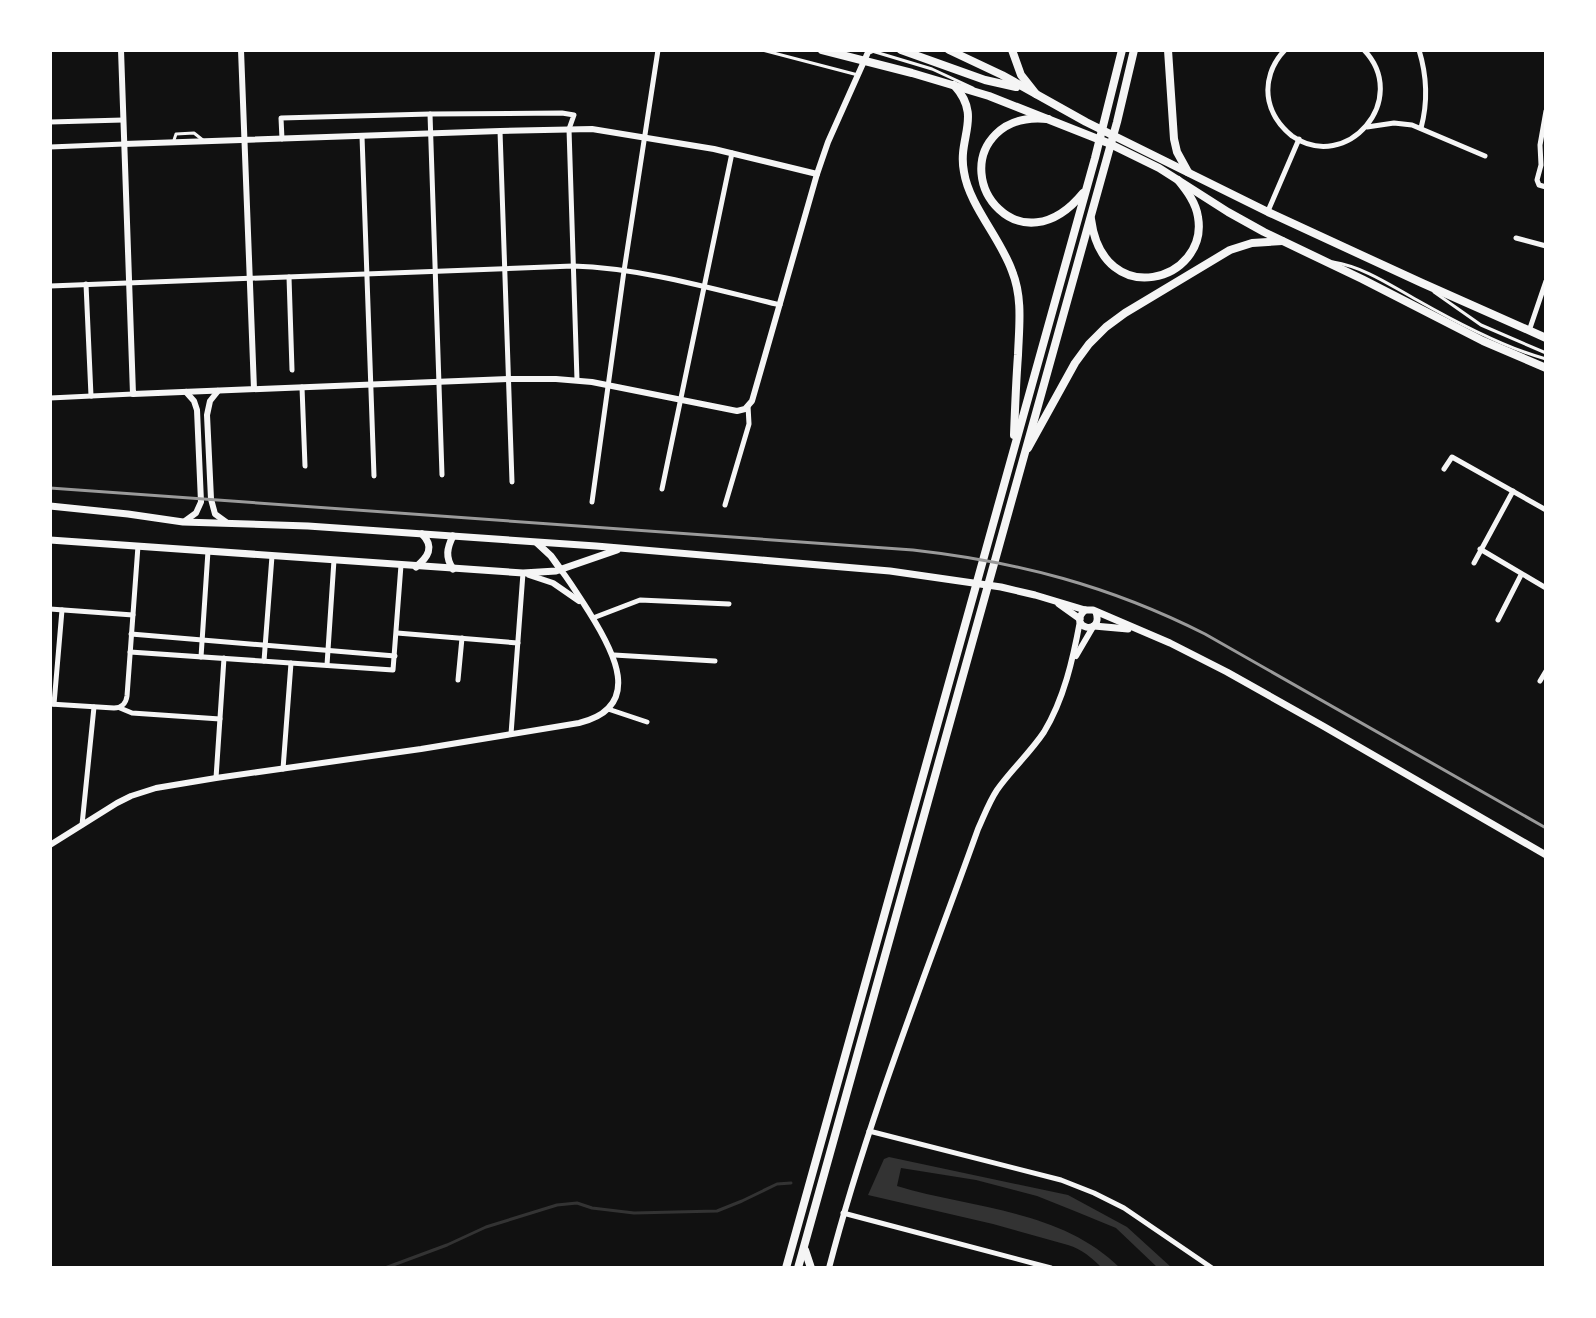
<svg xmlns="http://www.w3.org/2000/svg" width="1596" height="1318" font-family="Merriweather,serif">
	<rect width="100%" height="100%" fill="#111"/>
	<path fill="#333" d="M889 1157 1068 1195 1127 1227 1172 1268H1158L1116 1228 1077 1212 1037 1196 976 1180 901 1168 897 1186C972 1209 1061 1209 1120 1268H1102C1092 1258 1082 1249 1068 1245L993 1224 868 1195 884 1159Z"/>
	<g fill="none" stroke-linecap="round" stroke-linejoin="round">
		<path stroke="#333" stroke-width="3" d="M385 1268 447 1245 486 1227 557 1205 577 1203 592 1208 634 1213 717 1211 742 1201 777 1184 791 1183"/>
		<g stroke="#f5f5f5" stroke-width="3">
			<path d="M762 50 858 75"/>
			<path d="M872 51 932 69 973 88"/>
			<path d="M174 140 176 134 194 133 204 141"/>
			<path d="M1333 262C1364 267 1390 285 1417 300 1454 321 1505 348 1546 359"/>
			<path d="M1434 292 1481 325 1546 353"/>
		</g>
		<g stroke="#f5f5f5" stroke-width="5">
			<path d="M1285 50C1272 63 1265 82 1269 101 1272 115 1281 127 1292 136 1347 174 1411 99 1364 50"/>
			<path d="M1419 50C1427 76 1428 102 1421 128"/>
			<path d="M1546 111 1540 145 1541 165 1537 180 1539 185 1546 187"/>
			<path d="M430 114 442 475"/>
			<path d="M50 122 123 120"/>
			<path d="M1367 127 1394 123 1412 125 1485 156"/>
			<path d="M500 131 512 482"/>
			<path d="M362 136 374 476"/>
			<path d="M282 139 281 118 430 114 562 113 574 115 569 129 577 380"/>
			<path d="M50 147 124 144"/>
			<path d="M1268 211 1299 139"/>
			<path d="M1516 238 1546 246"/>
			<path d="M289 277 292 370"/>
			<path d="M86 284 91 396"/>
			<path d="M50 286 573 266C642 268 713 289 780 305"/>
			<path d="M1529 331 1546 281"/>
			<path d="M302 387 305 466"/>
			<path d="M50 398 133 394"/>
			<path d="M1444 469 1452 457 1546 510"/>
			<path d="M662 489 732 153"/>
			<path d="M592 502 624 271 658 50"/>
			<path d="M725 505 749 424 748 406"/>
			<path d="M1480 549 1546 588"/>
			<path d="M1474 563 1513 491"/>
			<path d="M50 609 133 615"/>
			<path d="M593 618 640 600 729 604"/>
			<path d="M1498 620 1521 575"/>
			<path d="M397 633 518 643"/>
			<path d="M131 634 395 656"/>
			<path d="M130 652 393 670 401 565"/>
			<path d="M614 655 715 661"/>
			<path d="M201 657 208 551"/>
			<path d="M264 661 272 556"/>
			<path d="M327 665 334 560"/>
			<path d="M458 680 462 638"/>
			<path d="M1540 681 1546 671"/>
			<path d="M50 704 114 708C121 708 126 704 127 696L138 546"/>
			<path d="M54 704 62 610"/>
			<path d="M120 708 132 713 220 719"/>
			<path d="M608 709 647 722"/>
			<path d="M511 734 523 573"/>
			<path d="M283 769 291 663"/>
			<path d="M216 778 224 658"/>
			<path d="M82 825 94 707"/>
			<path d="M869 1131 1061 1180 1094 1193 1124 1208 1212 1268"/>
			<path d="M843 1213 1051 1268"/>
		</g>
		<g stroke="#f5f5f5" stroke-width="6">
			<path d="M121 50 133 394 508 379H556L592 382 737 411 745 409 752 401 817 174 828 142 869 50"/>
			<path d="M241 50 254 389"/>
			<path d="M124 144 500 131 592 129 714 149 817 174"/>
			<path d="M218 391 210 401 207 415 211 499 215 514 226 522"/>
			<path d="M185 521 196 513 201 502 197 410 194 401 186 392"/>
			<path d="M529 575 553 583 579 601"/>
			<path d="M1076 656 1093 627"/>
			<path d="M50 845 117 803 131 796 156 788 216 778 421 749 579 723C645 707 613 650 589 612 580 598 571 583 561 570"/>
			<path d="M829 1268C868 1118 926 974 978 829 984 816 989 802 997 790 1011 770 1030 753 1044 732 1064 699 1073 659 1080 621"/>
		</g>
		<g stroke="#f5f5f5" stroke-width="7">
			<path d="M50 506 128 514 183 522 308 526 596 546 890 571 1001 587 1035 595 1085 610H1093L1170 643 1227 672 1323 726 1546 855"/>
			<path d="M50 540 523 573 556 571 617 550"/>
			<path d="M537 543 551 556 561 570"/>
			<path d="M416 567C428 557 435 547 422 534"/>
			<path d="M453 569C445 557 447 548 453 536"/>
			<path d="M1059 604 1080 619"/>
			<path d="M1085 610C1066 628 1104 637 1096 612"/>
			<path d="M1094 626 1128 629"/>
		</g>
		<g stroke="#f5f5f5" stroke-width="8">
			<path d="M822 50 912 73 989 96 1108 143 1159 168 1228 212 1264 232 1362 279 1483 341 1546 368"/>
			<path d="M869 50H870"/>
			<path d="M901 50 985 80 1016 87"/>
			<path d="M949 50 1002 75 1086 122 1268 212 1422 283 1546 338"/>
		</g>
		<g stroke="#f5f5f5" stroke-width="8">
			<path d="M1012 50 1021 75 1036 94"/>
			<path d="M1168 50 1174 139 1177 152 1188 172"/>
			<path d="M954 85C983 117 957 137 964 172 969 205 1001 239 1012 271 1023 298 1019 327 1018 355 1016 382 1015 408 1014 435"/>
			<path d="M1048 119C1029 117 1010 120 996 134 950 180 1021 269 1083 193"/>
			<path d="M1091 219C1103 312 1209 281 1198 217 1196 203 1187 191 1178 180"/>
			<path d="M1028 448 1075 363 1089 344 1106 327 1125 313 1230 250 1252 243 1282 241"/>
			<path d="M805 1250 811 1268"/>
			<path d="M786 1268 1095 158 1122 50"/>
			<path d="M798 1268 1117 122 1134 50"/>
		</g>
		<path stroke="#9a9a9a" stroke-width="3" d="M50 488 913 550C1019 562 1110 586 1205 634L1546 828"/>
	</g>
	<rect width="1596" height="1318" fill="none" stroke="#ffffff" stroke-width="104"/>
</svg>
